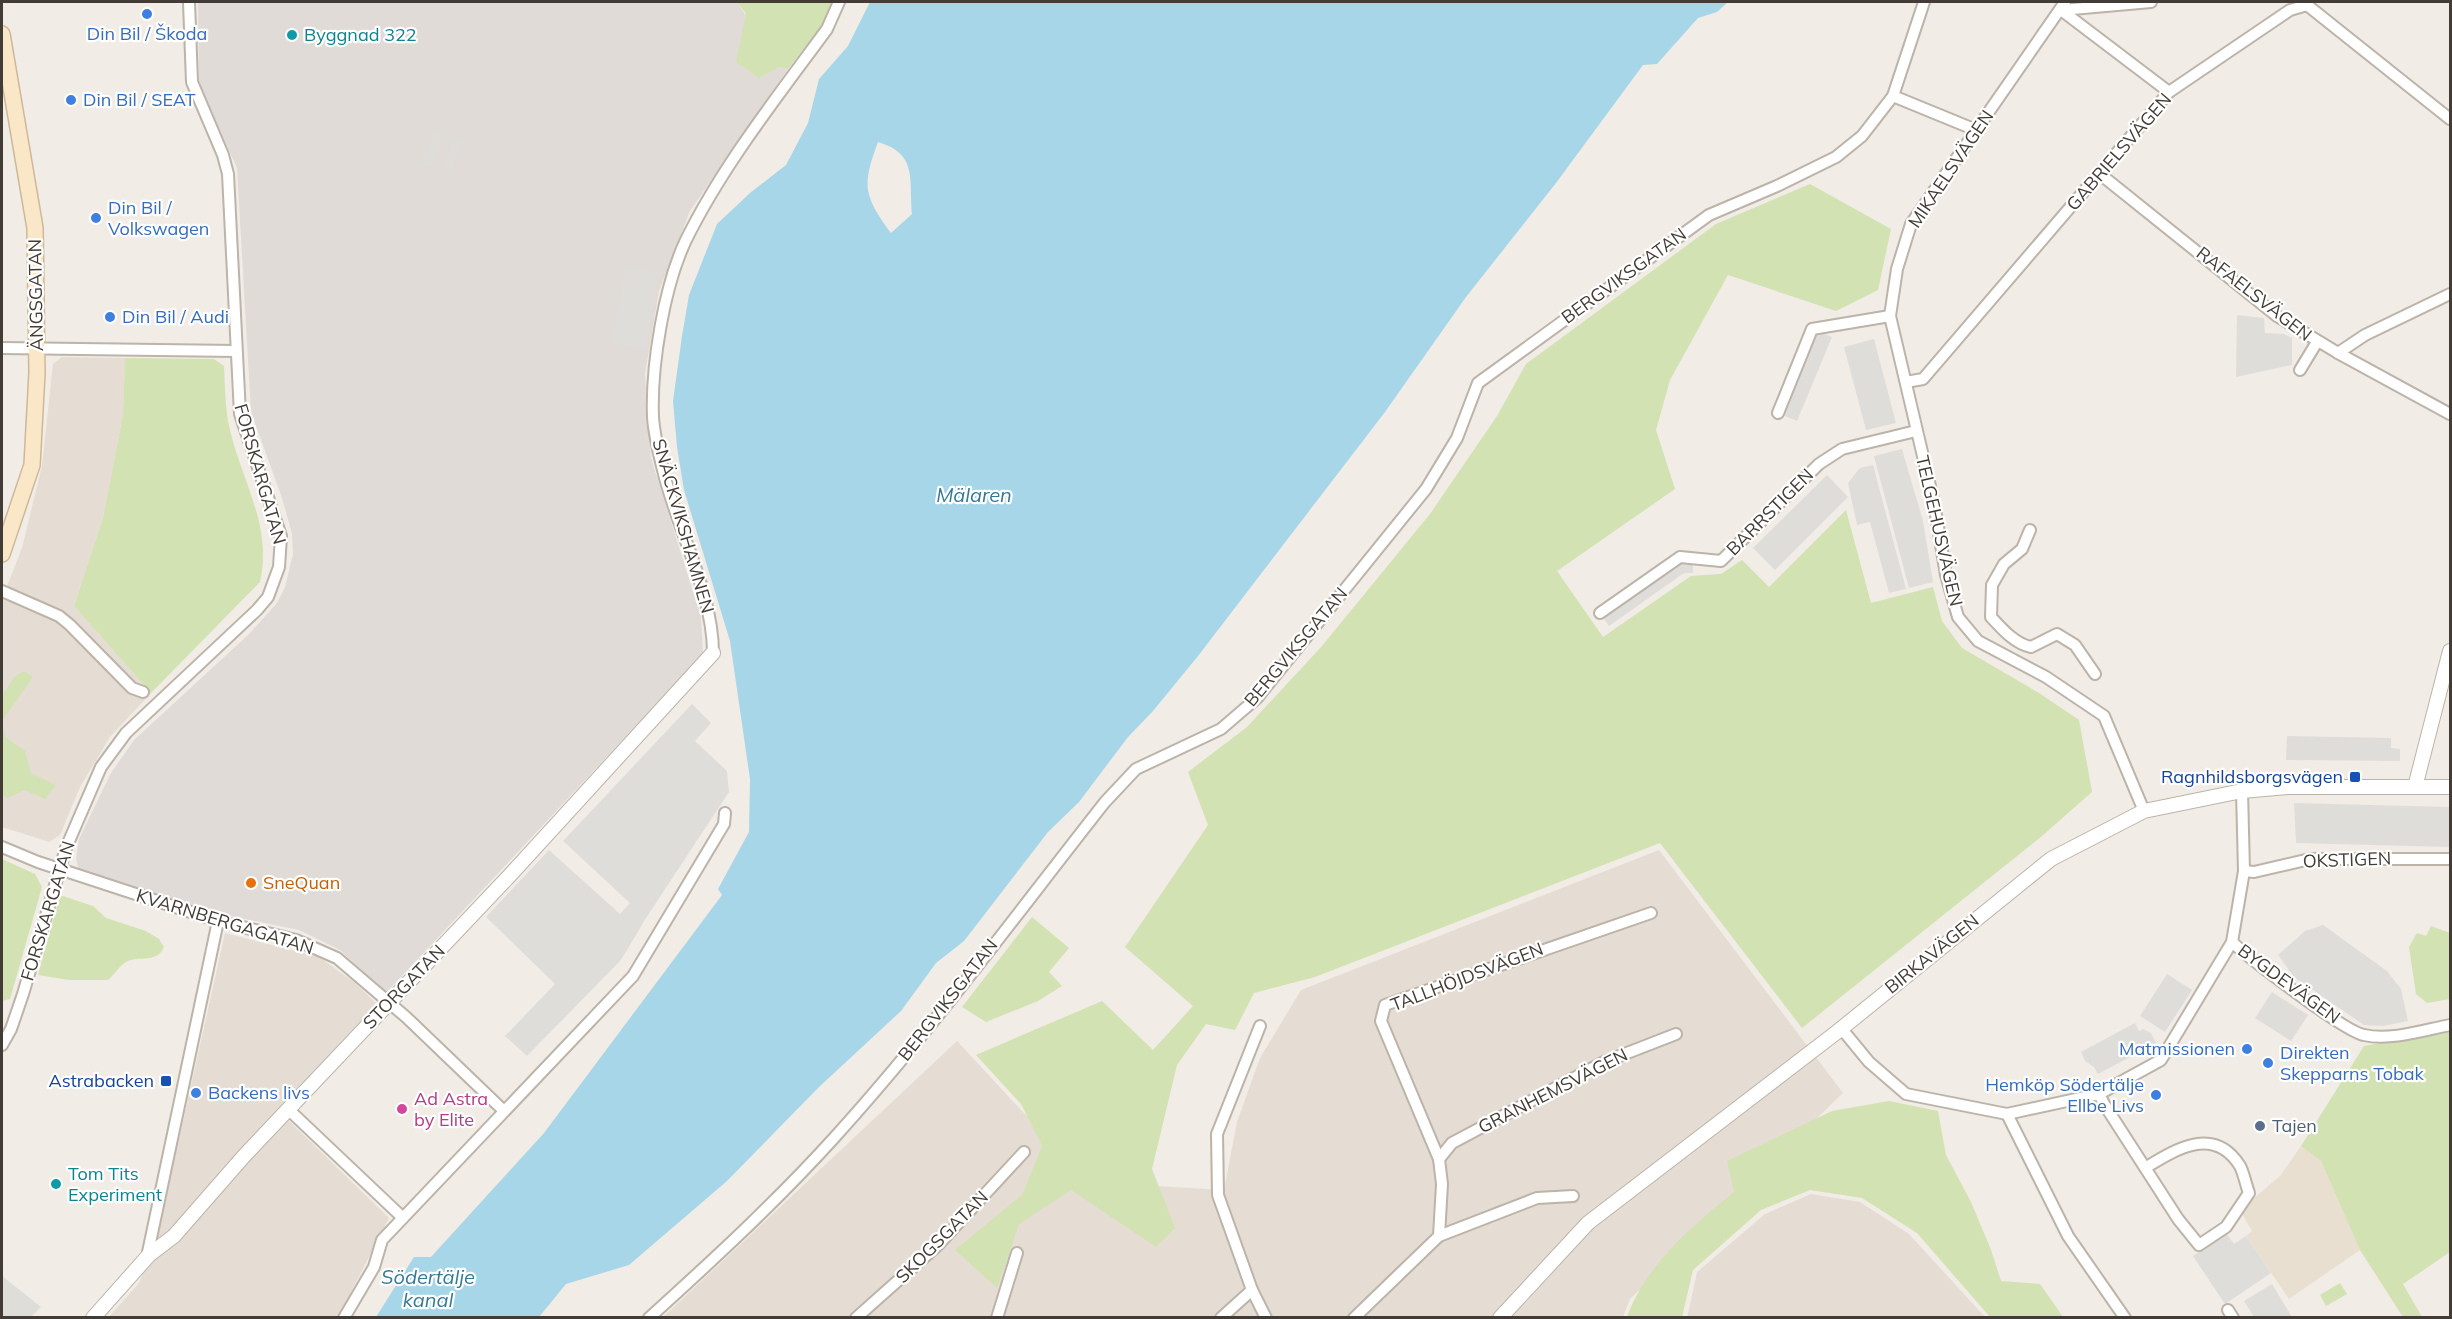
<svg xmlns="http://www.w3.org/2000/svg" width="2452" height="1319" font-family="Mulish,sans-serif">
	<rect width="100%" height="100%" fill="#f1ece6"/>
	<g fill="#e5ddd4">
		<path d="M62 357 125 358 123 414 103 518 74 606 151 693 110 737 80 787 60 835 49 842 2 827V599L22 548 42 466 53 364Z"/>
		<path d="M1659 850 1843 1093 1630 1299 1623 1317 662 1318 957 1041 1088 1182 1224 1190 1237 1122 1260 1058 1301 990Z"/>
		<path d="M225 933 319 957 354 982 379 1006 278 1110 389 1218 338 1317 108 1318 139 1283 156 1243Z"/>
		<path d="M1811 1194 1860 1202 1909 1234 1985 1317 1687 1318 1697 1272 1765 1214Z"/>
	</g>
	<path fill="#e0dbd7" d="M198 2H737L779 67 788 69 690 211 659 291 645 374 651 458 701 617 703 654 386 993 340 950 299 930 216 913 144 893 79 871 76 859 79 839 111 773 134 740 248 635 277 603 285 587 293 554 292 534 282 498 251 412 237 168 199 83Z"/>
	<path fill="#e9dfd1" d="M2301 1146 2321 1161 2360 1250 2289 1299 2246 1236 2252 1231 2240 1210 2280 1176Z"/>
	<g fill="#d2e2b2">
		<path d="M737 2H834L823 24 788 69 779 67 759 78 736 62 746 14Z"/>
		<path d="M1810 184 1891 229 1878 290 1836 311 1728 275 1670 380 1656 430 1675 489 1557 571 1603 637 1691 576 1721 574 1742 560 1769 587 1846 510 1871 603 1933 587 1942 621 1962 648 2039 693 2079 720 2092 792 2042 836 1802 1028 1660 843 1315 977 1254 993 1235 1030 1206 1024 1177 1065 1152 1169 1175 1228 1156 1247 1071 1190 1019 1224 997 1288 955 1250 1022 1195 1042 1146 1021 1104 976 1055 1102 1001 1153 1050 1193 1006 1125 947 1208 825 1188 772 1247 727 1322 646 1430 514 1497 416 1526 364 1716 224Z"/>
		<path d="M125 358 214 359 224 366C225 385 225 407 229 426 241 480 273 526 260 582L151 693 74 606 103 518 123 414Z"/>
		<path d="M24 671 33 677 2 721 5 737 25 751 31 773 56 785 45 799 25 790 7 798 2 794V696L14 677Z"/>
		<path d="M2 859 35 874 42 887 10 999 2 1001Z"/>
		<path d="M60 895 93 906 106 918 146 931 159 939 164 947C157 964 139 955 126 962 119 966 114 975 108 980H69L38 975Z"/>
		<path d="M1032 917 1069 948 1049 972 1062 986 1038 1001 986 1022 962 1007Z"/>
		<path d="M2431 926 2450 933V999L2427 1003 2416 994 2409 947 2417 933 2426 936Z"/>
		<path d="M2450 1031V1252L2403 1284 2422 1317H2403L2360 1250 2321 1161 2301 1146 2364 1046Z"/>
		<path d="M1889 1101 1938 1111 1946 1155 1971 1202 1991 1250 2001 1281 2040 1284 2063 1317H1990L1917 1233 1862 1198 1810 1190 1761 1210 1693 1270 1682 1317H1627C1646 1265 1692 1226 1734 1192L1727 1161 1832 1111Z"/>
		<path d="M2340 1283 2347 1294 2326 1306 2320 1295Z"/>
	</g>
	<g fill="#dfddda">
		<path d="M434 133 443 137 430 167 421 163Z"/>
		<path d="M456 137 464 140 450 170 443 167Z"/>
		<path d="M626 266 658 272 646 350 612 343Z"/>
		<path d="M2237 315 2264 318 2265 333 2284 334 2292 338V365L2236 377Z"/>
		<path d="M1818 331 1832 337 1797 421 1783 415Z"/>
		<path d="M1874 339 1896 423 1866 430 1844 347Z"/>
		<path d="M1902 449 1923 521 1933 582 1909 588 1874 456Z"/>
		<path d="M1873 465 1906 589 1889 593 1870 522 1857 525 1848 483 1860 468Z"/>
		<path d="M1827 475 1848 497 1775 570 1753 548Z"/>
		<path d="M1676 563 1693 564V573H1684L1609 626 1602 616Z"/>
		<path d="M692 704 711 723 695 741 727 771 729 792 646 918 621 960 527 1056 505 1036 555 984 486 917 549 850 620 914 630 903 563 841Z"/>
		<path d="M2287 736 2391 738V748L2400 749V761L2286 760Z"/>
		<path d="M2294 803 2450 807V847L2296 843Z"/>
		<path d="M2323 925 2387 971 2401 989 2408 1021 2383 1026 2364 1025 2294 977 2278 955 2305 931Z"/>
		<path d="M2167 974 2192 990 2165 1032 2140 1016Z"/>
		<path d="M2272 992 2308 1015 2291 1041 2255 1018Z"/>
		<path d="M2135 1023 2139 1031 2143 1029 2151 1033 2156 1043 2098 1074 2094 1067 2085 1061 2081 1052Z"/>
		<path d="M2226 1233 2234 1244 2246 1236 2271 1273 2225 1304 2193 1256Z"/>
		<path d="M2 1276 41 1307 31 1317H2Z"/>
		<path d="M2272 1284 2292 1317H2254L2244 1301Z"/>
	</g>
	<path fill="#a7d6e9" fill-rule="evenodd" d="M870 2H1728L1717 12 1698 18 1657 64 1643 65 1556 183 1466 297 1385 412 1198 656 1153 711 1128 737 1079 802 1048 832 964 941 936 963 901 1011 819 1087 727 1181 629 1265 566 1284 539 1317H376L414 1257H431L544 1133 722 895 718 889 749 832 750 779 730 641 684 490 677 447 673 401 682 336 689 295 717 224 750 193 786 165 808 123 819 79 848 46ZM878 142C918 154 909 179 912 214L891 233C863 195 862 185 878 142Z"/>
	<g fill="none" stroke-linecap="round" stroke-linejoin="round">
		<defs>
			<g id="minor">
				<path d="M2065 2 1911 224 1897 269 1890 316 1934 503 1946 575 1958 617 1978 641 2046 677 2104 716 2144 811"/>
				<path d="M2061 10 2169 92"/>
				<path d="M2061 10 2151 2"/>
				<path d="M1893 96 1976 130"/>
				<path d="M2100 174 2277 316 2338 353 2365 335 2450 294"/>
				<path d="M2 348 236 351"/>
				<path d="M2338 353 2450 414"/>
				<path d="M2300 370 2317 342"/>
				<path d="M1906 382 1923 379 2169 92 2290 10 2307 5 2450 119"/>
				<path d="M1778 413 1812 329 1890 316"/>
				<path d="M2030 530 2022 549 2004 564 1992 585 1991 617C2002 629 2015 644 2031 647L2057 634 2075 645 2095 674"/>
				<path d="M2 591 59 616 70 625 132 688 143 692"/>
				<path d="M1600 613 1680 557 1721 561 1819 464 1842 449 1916 431"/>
				<path d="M713 653C713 592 677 530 663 470 659 454 654 434 653 417 651 366 664 286 686 240 723 165 778 96 827 29L839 2"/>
				<path d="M2 847 38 862 218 921 296 940 337 958 406 1017 504 1111"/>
				<path d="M2244 871 2254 872 2310 859H2450"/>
				<path d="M2232 942C2249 958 2345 1032 2364 1035 2391 1041 2424 1030 2450 1025"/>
				<path d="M1260 1026 1217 1134 1218 1195 1252 1290 1266 1318"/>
				<path d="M1841 1028 1869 1062 1906 1094 2007 1114 2099 1094 2161 1060 2232 942 2244 871 2242 791"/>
				<path d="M2 1045 11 1029 23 994 66 848 101 767 126 733 257 610 268 597 279 567 281 536 240 414 228 174 223 155 192 82 189 2"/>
				<path d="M2099 1094 2104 1104 2178 1219 2199 1245 2226 1227 2249 1193C2246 1185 2244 1174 2240 1166 2214 1125 2176 1149 2145 1168"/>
				<path d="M288 1109 402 1217"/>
				<path d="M2007 1114 2068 1236 2125 1318"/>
				<path d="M1439 1159 1452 1143 1604 1062 1676 1034"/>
				<path d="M1439 1236 1537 1198 1573 1196"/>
				<path d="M147 1257 218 921"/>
				<path d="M2228 1310 2233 1318"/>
				<path d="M344 1318 374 1267 382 1240 633 976 724 824 725 813"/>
				<path d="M649 1318C713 1260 776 1202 834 1138 931 1031 1016 915 1105 802L1136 769 1221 729 1257 698 1426 489 1457 438 1478 383 1709 215 1777 186 1836 157 1862 136 1893 96 1924 2"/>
				<path d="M856 1318 938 1245 1024 1152"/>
				<path d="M997 1318 1017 1253"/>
				<path d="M1221 1318 1252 1290"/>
				<path d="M1354 1318 1439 1236 1442 1184 1439 1159 1381 1021 1385 1005 1651 913"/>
			</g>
			<g id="tertiary">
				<path d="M2415 787 2450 651"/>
				<path d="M93 1318 149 1255 174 1236 244 1156 512 873 713 653"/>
				<path d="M1500 1318 1588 1223 1837 1032 2051 859 2144 811 2242 791 2288 787H2450"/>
			</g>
			<path id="secondary" d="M2 34 35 228 37 373 32 465 2 554"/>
		</defs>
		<use href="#minor" stroke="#bcb3a9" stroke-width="14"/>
		<use href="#tertiary" stroke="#bcb3a9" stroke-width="16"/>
		<use href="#secondary" stroke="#cdb999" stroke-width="18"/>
		<use href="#minor" stroke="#fff" stroke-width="10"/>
		<use href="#tertiary" stroke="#fff" stroke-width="14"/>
		<use href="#secondary" stroke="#fae7c7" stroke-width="15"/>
	</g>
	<g fill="#3f7fe0" stroke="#fff" stroke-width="2">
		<circle cx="147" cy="14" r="6"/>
		<circle cx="71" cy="100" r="6"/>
		<circle cx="96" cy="218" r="6"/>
		<circle cx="110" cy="317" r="6"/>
		<circle cx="2247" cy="1049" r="6"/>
		<circle cx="2268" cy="1063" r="6"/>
		<circle cx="196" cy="1093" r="6"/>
		<circle cx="2156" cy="1095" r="6"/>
	</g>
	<g fill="#0f9aa8" stroke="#fff" stroke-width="2">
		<circle cx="292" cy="35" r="6"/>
		<circle cx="56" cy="1184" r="6"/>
	</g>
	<g fill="#1a4fb4" stroke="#fff" stroke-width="2">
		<rect x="2349" y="771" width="12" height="12" rx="3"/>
		<rect x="160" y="1075" width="12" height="12" rx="3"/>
	</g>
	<circle fill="#e8710a" stroke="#fff" stroke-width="2" cx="251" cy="883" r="6"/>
	<circle fill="#d1479c" stroke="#fff" stroke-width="2" cx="402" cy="1109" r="6"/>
	<circle fill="#5c6f8a" stroke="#fff" stroke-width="2" cx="2260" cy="1126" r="6"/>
	<g text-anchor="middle" stroke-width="4.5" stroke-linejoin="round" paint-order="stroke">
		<g font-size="18" fill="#366cbe" stroke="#fff" text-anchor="start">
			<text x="147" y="40" text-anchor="middle">Din Bil / Škoda</text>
			<text x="83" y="106">Din Bil / SEAT</text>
			<text x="108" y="214">Din Bil /<tspan x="108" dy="21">Volkswagen</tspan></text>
			<text x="122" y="323">Din Bil / Audi</text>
			<text x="2235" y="1055" text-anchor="end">Matmissionen</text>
			<text x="2280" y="1059">Direkten<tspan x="2280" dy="21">Skepparns Tobak</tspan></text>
			<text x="2144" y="1091" text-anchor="end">Hemköp Södertälje<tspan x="2144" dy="21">Ellbe Livs</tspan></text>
			<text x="208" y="1099">Backens livs</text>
		</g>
		<g font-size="18" fill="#0d838f" stroke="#fff" text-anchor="start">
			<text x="304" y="41">Byggnad 322</text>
			<text x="68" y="1180">Tom Tits<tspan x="68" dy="21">Experiment</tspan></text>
		</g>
		<g font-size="18" fill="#433c36" stroke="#fff">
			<text transform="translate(2119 152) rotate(-49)" y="6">GABRIELSVÄGEN</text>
			<text transform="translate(1951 169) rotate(-56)" y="6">MIKAELSVÄGEN</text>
			<text transform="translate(1624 276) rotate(-36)" y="6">BERGVIKSGATAN</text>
			<text transform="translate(2254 294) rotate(38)" y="6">RAFAELSVÄGEN</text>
			<text transform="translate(36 295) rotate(-91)" y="6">ÄNGSGATAN</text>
			<text transform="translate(260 474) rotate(74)" y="6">FORSKARGATAN</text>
			<text transform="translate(1770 512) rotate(-45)" y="6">BARRSTIGEN</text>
			<text transform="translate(683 526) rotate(74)" y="6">SNÄCKVIKSHAMNEN</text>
			<text transform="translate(1939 531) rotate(77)" y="6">TELGEHUSVÄGEN</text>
			<text transform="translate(1296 647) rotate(-50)" y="6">BERGVIKSGATAN</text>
			<text transform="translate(2347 860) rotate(-2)" y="6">OKSTIGEN</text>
			<text transform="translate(48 911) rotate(-73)" y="6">FORSKARGATAN</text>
			<text transform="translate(225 922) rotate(17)" y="6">KVARNBERGAGATAN</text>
			<text transform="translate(1932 954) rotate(-39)" y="6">BIRKAVÄGEN</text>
			<text transform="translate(1467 977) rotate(-21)" y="6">TALLHÖJDSVÄGEN</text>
			<text transform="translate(2289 984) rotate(36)" y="6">BYGDEVÄGEN</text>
			<text transform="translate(404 987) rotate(-46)" y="6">STORGATAN</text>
			<text transform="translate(948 1000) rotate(-52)" y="6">BERGVIKSGATAN</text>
			<text transform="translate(1553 1091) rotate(-27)" y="6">GRANHEMSVÄGEN</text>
			<text transform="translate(942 1237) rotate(-45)" y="6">SKOGSGATAN</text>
		</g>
		<g font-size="18" fill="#164399" stroke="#fff" text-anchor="end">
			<text x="2343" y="783">Ragnhildsborgsvägen</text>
			<text x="154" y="1087">Astrabacken</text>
		</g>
		<g font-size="18" fill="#c56008" stroke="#fff" text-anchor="start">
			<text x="263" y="889">SneQuan</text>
		</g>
		<g font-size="18" fill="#b23c85" stroke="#fff" text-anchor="start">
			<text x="414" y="1105">Ad Astra<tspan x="414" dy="21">by Elite</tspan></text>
		</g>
		<g font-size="18" fill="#4e5e75" stroke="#fff" text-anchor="start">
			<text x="2272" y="1132">Tajen</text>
		</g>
		<g font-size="20" font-style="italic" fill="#357996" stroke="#fff">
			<text x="974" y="502">Mälaren</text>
			<text x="428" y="1284">Södertälje<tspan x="428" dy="23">kanal</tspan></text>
		</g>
	</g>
	<rect width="2452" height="1319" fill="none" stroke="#433c36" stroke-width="6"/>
</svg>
